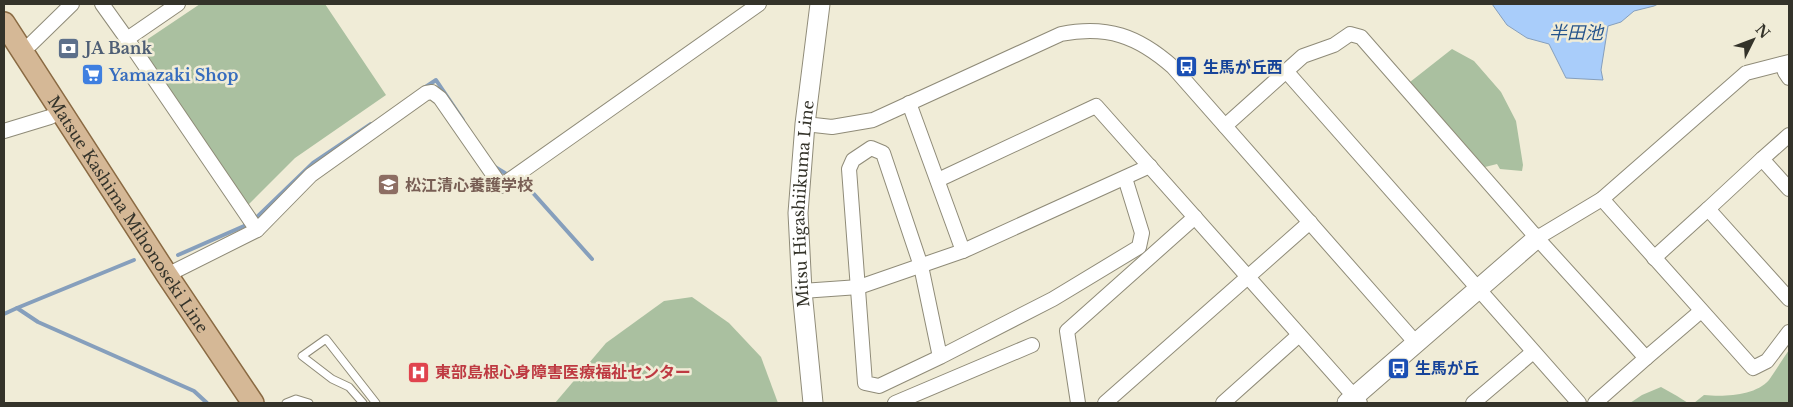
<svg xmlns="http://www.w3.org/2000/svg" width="1793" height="407" font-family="'Libre Baskerville','Noto Sans JP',serif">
	<rect width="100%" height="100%" fill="#f0ecd7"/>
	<g fill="#aac0a0">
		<path d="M200 4H325L386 95 295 158 246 207 139 45Z"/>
		<path d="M1452 49 1474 61 1501 92 1516 121 1523 165 1522 171 1500 169 1497 164 1485 167 1410 82Z"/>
		<path d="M692 297 729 323 761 357 778 403H555L606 343 664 301Z"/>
		<path d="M1789 350V403H1694L1704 395C1724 397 1755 396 1769 380 1776 370 1782 360 1789 350Z"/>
		<path d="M1661 387 1677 396 1688 403H1630L1642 395Z"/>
	</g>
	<path fill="#a9cdfa" stroke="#869fbc" d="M1492 4H1658L1654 6 1634 11 1621 22 1608 26 1601 70 1603 80 1566 78 1549 44 1527 38 1507 25Z"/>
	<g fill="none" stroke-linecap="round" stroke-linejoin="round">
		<g stroke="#869fbc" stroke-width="4">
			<path d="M424 88 436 80 463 120"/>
			<path d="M495 167 510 176"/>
			<path d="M516 180 525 184 592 259"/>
			<path d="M178 255 244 226 256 218 313 163 371 124"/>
			<path d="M17 308 134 260"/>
			<path d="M4 314 17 308 38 322 194 391 207 403"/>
		</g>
		<defs>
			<g id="lane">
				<path d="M286 403 296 399 309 403"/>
				<path d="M363 403 349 387 332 379 302 356 326 339 376 403"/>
			</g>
			<g id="street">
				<path d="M102 4 127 39 178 4"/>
				<path d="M127 39 257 230"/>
				<path d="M21 50 31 44 72 4"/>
				<path d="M1782 64 1785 72 1789 78"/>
				<path d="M1286 71 1579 403"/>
				<path d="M909 103 963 251"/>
				<path d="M805 124 832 127 873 120 1061 34C1107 25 1138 36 1173 67L1416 343"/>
				<path d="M1225 126 1303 56 1334 45 1350 34 1361 37 1537 238 1646 358"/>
				<path d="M4 131 50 117 61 111"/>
				<path d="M1789 135 1762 159 1789 189"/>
				<path d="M1762 159 1708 209 1789 299"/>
				<path d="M938 180 1096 106 1360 403"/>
				<path d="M1602 199 1753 368 1767 361 1789 332"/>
				<path d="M1537 238 1602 199 1746 73 1789 62"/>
				<path d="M1654 258 1708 209"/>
				<path d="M167 275 257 230 311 175 426 93 432 92 440 98 501 186 759 4"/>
				<path d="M802 291 859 287 963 251 1150 166"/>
				<path d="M940 357 921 266 883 153 871 148 853 160 849 169 865 383 879 386 940 357 1053 299 1139 247 1142 233 1125 178"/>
				<path d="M895 403 1032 345"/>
				<path d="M1078 403 1067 331 1195 217"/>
				<path d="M1105 403 1310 222"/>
				<path d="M1223 403 1299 335"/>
				<path d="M1473 403 1533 352"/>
				<path d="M1595 403 1646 358 1701 311"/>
			</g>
			<g id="secondary">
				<path id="s1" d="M813 403 802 291 798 213 805 124 820 4"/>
				<path d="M1347 403 1537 238"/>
			</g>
			<g id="primary">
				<path id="s2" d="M4 23 167 275 253 403"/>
			</g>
		</defs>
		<use href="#lane" stroke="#8f8b78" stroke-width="9"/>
		<use href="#street" stroke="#8f8b78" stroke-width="16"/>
		<use href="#secondary" stroke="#8f8b78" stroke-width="21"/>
		<use href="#primary" stroke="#8a6a43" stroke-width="24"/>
		<use href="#lane" stroke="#fff" stroke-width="7"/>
		<use href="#street" stroke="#fff" stroke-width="14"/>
		<use href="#secondary" stroke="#fff" stroke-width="19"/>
		<use href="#primary" stroke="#d5b896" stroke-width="21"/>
	</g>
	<defs>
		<symbol id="bank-square" viewBox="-11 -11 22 22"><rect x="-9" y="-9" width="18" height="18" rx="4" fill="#5c6f8a" stroke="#f0ecd7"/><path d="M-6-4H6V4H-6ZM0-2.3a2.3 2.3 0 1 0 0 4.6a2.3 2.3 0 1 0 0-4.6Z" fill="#fff"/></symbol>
		<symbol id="bus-square" viewBox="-11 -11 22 22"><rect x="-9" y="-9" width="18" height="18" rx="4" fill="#1a4fb4" stroke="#f0ecd7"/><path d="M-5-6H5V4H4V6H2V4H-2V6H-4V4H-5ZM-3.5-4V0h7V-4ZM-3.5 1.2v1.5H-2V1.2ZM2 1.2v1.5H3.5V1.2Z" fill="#fff"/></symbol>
		<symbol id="supermarket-square" viewBox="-11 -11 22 22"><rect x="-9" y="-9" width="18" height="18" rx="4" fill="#3f7fe0" stroke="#f0ecd7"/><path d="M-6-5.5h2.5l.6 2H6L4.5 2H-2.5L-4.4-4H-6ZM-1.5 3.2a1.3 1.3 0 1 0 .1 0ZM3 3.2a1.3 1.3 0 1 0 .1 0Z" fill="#fff"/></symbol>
		<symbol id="school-square" viewBox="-11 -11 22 22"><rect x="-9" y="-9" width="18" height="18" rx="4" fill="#8d6e63" stroke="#f0ecd7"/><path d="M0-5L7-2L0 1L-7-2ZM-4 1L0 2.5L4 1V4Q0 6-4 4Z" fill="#fff"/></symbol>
		<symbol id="hospital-square" viewBox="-11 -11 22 22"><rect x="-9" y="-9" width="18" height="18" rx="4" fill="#e0444e" stroke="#f0ecd7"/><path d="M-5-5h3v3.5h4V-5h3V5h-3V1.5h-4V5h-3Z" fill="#fff"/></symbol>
	</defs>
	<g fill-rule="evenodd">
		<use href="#bank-square" x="56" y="36" width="25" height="25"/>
		<use href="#bus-square" x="1174" y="54" width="25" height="25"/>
		<use href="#supermarket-square" x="80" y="62" width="25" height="25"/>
		<use href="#school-square" x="376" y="172" width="25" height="25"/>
		<use href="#bus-square" x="1386" y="356" width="25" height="25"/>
		<use href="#hospital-square" x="406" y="360" width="25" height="25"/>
	</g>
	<g text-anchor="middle" stroke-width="5" stroke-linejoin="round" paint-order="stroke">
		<g font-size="16" font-weight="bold" fill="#4e5e75" stroke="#f0ecd7" text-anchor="start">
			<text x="85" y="54">JA Bank</text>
		</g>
		<g font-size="16" font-weight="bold" fill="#164399" stroke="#f0ecd7" text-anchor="start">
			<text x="1203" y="73">生馬が丘西</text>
			<text x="1415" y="374">生馬が丘</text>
		</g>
		<g font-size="16" font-weight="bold" fill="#366cbe" stroke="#f0ecd7" text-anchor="start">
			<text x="109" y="81">Yamazaki Shop</text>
		</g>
		<g font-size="16" font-weight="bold" fill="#785e54" stroke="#f0ecd7" text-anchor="start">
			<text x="405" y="191">松江清心養護学校</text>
		</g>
		<g font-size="16" fill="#34332a" stroke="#f0ecd7">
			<text dy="6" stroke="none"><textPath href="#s1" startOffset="200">Mitsu Higashiikuma Line</textPath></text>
			<text dy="6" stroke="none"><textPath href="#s2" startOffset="228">Matsue Kashima Mihonoseki Line</textPath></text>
		</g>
		<g font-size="16" font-weight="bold" fill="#be3a42" stroke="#f0ecd7" text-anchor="start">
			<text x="435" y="378">東部島根心身障害医療福祉センター</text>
		</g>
		<g font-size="18" font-style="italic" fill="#26558c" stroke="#f0ecd7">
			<text x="1576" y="39">半田池</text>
		</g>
	</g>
	<rect width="1793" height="407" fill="none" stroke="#34332a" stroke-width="10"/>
	<g transform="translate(1753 40) rotate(48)" stroke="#f0ecd7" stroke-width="4" paint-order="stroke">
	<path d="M0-4L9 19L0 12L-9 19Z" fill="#34332a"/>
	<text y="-8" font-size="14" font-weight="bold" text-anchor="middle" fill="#34332a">N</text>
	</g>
</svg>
